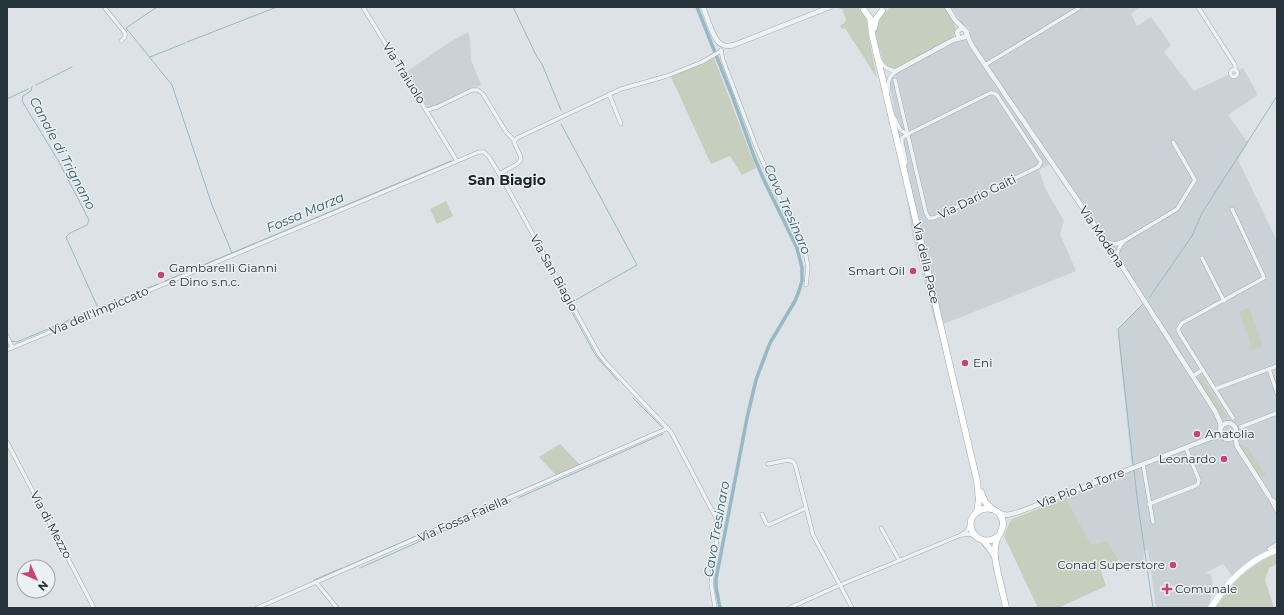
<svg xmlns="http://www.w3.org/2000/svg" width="1284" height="615" font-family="Montserrat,sans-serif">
	<rect width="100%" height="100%" fill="#dce2e5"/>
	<g fill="#cad2d7">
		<path d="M951 7H1140L1131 14 1137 26 1151 17 1171 45 1164 52 1194 91 1243 68 1258 95 1228 115 1248 143 1238 160 1277 241V554L1270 556 1235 580 1223 564 1205 573 1211 574 1213 588 1208 608H1156L1148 550 1144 551 1143 567 1127 572 1107 540 1091 546 1066 498 1132 469 1119 345V328L1147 301 1052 163 1039 170 1046 190 1064 221 1060 234 1076 271 936 327 912 233 890 83 892 77 898 72 971 32 968 27 962 24Z"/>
		<path d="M468 32 470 39 471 60 481 85 433 107 428 108 406 72 450 42Z"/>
	</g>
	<g fill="#c6cfbd">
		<path d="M839 7H858L866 17 867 21 868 34 877 78 845 28 842 29 840 26 845 22 846 19 842 9H840Z"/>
		<path d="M890 7H944C951 17 960 26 953 38L898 68 892 69C889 68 887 67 885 64 882 58 874 34 876 27 877 18 885 14 890 7Z"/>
		<path d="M714 58 756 168 742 175 730 156 711 164 671 77Z"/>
		<path d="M446 201 453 216 437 224 430 209Z"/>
		<path d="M1249 307 1263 346 1250 351 1248 347 1251 345 1239 312Z"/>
		<path d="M1201 375 1205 377 1202 378 1227 417 1223 419 1198 381V378Z"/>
		<path d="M1239 441 1244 448 1245 447 1250 448 1249 450 1263 472 1266 471 1265 475 1262 477 1258 475 1237 442Z"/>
		<path d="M560 444 580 465 556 475 539 457Z"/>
		<path d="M1066 498 1091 545 1107 540 1119 560 1101 571 1106 586 1058 608H1038L1004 536C1007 530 1008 524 1012 519Z"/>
		<path d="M1277 554V564L1269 568 1265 580 1274 608H1215L1235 580 1270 556Z"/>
	</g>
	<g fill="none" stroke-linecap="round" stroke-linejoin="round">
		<g stroke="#97b9c5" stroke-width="1">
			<path d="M157 7 126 28 172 85 212 205 232 253"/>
			<path d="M513 7 537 57 542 64 561 110"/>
			<path d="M187 42 277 7"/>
			<path d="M150 57 185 43"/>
			<path d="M36 85 72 67"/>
			<path d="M32 87 31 91 23 96 22 101 59 162 89 220 87 225 70 233 66 237 98 308"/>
			<path d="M7 99 28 89"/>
			<path d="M561 124 637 265 574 301"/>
			<path d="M165 281 451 161"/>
			<path d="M1149 298 1192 236 1202 213 1277 96"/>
			<path d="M569 307 596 356 618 381"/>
			<path d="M11 341 17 342 124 297 158 284"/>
			<path d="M633 398 662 427"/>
			<path d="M1133 464 1118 329 1143 304"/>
			<path d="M1134 470 1138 505 1153 608"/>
			<path d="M518 498 663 434"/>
			<path d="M433 529 516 493"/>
			<path d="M345 567 430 530"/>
			<path d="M360 568 511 501"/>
			<path d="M314 580 342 568"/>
		</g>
		<path stroke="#97b9c5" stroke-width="3.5" d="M697 7 733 98 755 159 763 178 797 248 802 268V281L799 291 795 301 770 343 763 361 756 380 747 418 716 579V587L720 608"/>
		<defs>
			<g id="minor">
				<path d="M104 7 125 33V37L121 41"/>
				<path d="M363 7 457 161"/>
				<path d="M1198 7 1235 65V70"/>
				<path d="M721 50 723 60 757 149 790 222 805 251 808 267 806 285"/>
				<path d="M880 60C884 67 888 70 896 71 888 77 888 82 888 92"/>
				<path d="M985 65 1079 8"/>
				<circle cx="1234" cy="73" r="3.5"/>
				<path d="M895 80 926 213 929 218H934L1038 167 1041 162 997 95 994 93H990L908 134"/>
				<path d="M609 94 621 124"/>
				<path d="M427 110 437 107 472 90H478L483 94 506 132 514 140"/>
				<path d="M892 115C899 123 897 131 908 134L902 138V143L906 162 904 166"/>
				<path d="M499 174 517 164 521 160 520 155 514 142 517 138 621 89 667 76 702 62 721 51"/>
				<path d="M1232 209 1263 275 1264 278 1182 323 1178 329 1180 334 1233 418"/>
				<path d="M1106 242 1116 244 1124 241 1177 209 1195 180 1173 142"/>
				<path d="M1116 258 1119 248 1123 242"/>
				<path d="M1202 258 1224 301"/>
				<path d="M7 336 12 347"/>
				<path d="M7 350 479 152H484L489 157 504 182 599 354 606 363 671 432 715 516 718 523V529L711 583 715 608"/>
				<path d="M1269 369 1277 393"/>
				<path d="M1193 376 1202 370"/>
				<path d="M1215 389 1277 366"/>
				<path d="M1241 427 1277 413"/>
				<path d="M7 442 94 608"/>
				<path d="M768 464 788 460C793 460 795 463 796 468L813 535 840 585 961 535 966 532 970 525"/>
				<path d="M1143 464 1153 522"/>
				<path d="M1269 496 1277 511"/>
				<path d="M1273 500 1277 506"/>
				<path d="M1149 504 1195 486 1198 484 1199 480 1186 448"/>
				<path d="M762 514 766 523 769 525 806 508"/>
				<path d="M881 528 899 560"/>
				<path d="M962 535 969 534 975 536"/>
				<path d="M1269 549 1277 544"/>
				<path d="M316 582 337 608"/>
				<path d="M257 608 668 428"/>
				<path d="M789 608 840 585 852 608"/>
			</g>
			<g id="tertiary">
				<path d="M703 7C707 16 713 40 721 44 725 47 730 46 734 45L830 7"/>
				<path d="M947 7 955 20 963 28"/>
				<path d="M967 34 971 44 985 65 1111 249 1215 411 1220 422 1221 428"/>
				<path d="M896 71 953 40 965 37 967 32 964 29H960L957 32 958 36 960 38"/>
				<circle cx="1228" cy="431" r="8"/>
				<path d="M1235 436 1237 446 1269 496"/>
				<path d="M999 513 1007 515 1019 512 1213 437H1223"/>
			</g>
			<g id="primary">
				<path d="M864 10 870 18 872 34 977 481 979 500 977 512"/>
				<path d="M874 28 876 19 882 11"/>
				<path d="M981 492 985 502 992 509"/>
				<path d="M998 536C980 551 960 525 977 512 981 509 987 508 992 509 1001 512 1006 522 1001 531 1000 535 997 538 996 542 995 547 994 552 995 557 997 574 1003 591 1006 608"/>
				<path d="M983 540 990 549 995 556"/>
			</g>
		</defs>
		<use href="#minor" stroke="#a2aaaf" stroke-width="4.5"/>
		<use href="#tertiary" stroke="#a2aaaf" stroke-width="5.5"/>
		<use href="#primary" stroke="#9ba9b0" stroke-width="7"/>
		<use href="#minor" stroke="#eef2f4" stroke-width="3.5"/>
		<use href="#tertiary" stroke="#eef2f4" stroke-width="4.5"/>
		<path stroke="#fff" stroke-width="5.5" d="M1211 608C1227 582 1248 560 1277 550"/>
		<use href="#primary" stroke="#fff" stroke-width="6"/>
	</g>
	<g fill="#c8437a" stroke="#ebf0f3" stroke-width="1.5">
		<circle cx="913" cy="271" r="4"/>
		<circle cx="161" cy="275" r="4"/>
		<circle cx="965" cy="363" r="4"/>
		<circle cx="1197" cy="434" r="4"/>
		<circle cx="1224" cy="459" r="4"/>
		<circle cx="1173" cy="565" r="4"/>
		<path d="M1165 583h4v4h4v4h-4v4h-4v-4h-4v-4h4z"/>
	</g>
	<g text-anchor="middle" stroke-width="3" stroke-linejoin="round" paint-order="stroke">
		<g font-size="12" fill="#26333b" stroke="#ebf0f3">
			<text transform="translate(404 73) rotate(58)" y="4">Via Traiuolo</text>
			<text transform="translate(977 197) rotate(-26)" y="4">Via Dario Gaiti</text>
			<text transform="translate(1102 237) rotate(56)" y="4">Via Modena</text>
			<text transform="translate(926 263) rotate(77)" y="4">Via della Pace</text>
			<text transform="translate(554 273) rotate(61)" y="4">Via San Biagio</text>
			<text transform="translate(99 311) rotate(-23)" y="4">Via dell'Impiccato</text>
			<text transform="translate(1081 488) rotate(-21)" y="4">Via Pio La Torre</text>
			<text transform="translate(463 519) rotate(-24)" y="4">Via Fossa Faiella</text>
			<text transform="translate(51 525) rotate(62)" y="4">Via di Mezzo</text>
		</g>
		<g font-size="12" fill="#26333b" stroke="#ebf0f3" text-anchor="start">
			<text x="169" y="272">Gambarelli Gianni<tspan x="169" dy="14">e Dino s.n.c.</tspan></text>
			<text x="905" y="275" text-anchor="end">Smart Oil</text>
			<text x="973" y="367">Eni</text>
			<text x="1205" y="438">Anatolia</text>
			<text x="1216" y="463" text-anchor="end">Leonardo</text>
			<text x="1165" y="569" text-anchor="end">Conad Superstore</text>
			<text x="1175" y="593">Comunale</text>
		</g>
		<g font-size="13" font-style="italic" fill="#325c6d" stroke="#ebf0f3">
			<text transform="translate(63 153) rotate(62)" y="5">Canale di Trignano</text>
			<text transform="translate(788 209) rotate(66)" y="5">Cavo Tresinaro</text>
			<text transform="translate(305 212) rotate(-23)" y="5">Fossa Marza</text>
			<text transform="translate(716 529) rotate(-80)" y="5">Cavo Tresinaro</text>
		</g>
		<g font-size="14" font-weight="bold" fill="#19242b" stroke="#ebf0f3">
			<text x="507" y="185">San Biagio</text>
		</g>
	</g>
	<rect width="1284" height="615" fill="none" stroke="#26333b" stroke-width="16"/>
	<g transform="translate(36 579) rotate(135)"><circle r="19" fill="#ebf0f3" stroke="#9ca4a9"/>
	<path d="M0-3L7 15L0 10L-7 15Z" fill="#c8437a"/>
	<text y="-6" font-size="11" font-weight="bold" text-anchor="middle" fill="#26333b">N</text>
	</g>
</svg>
